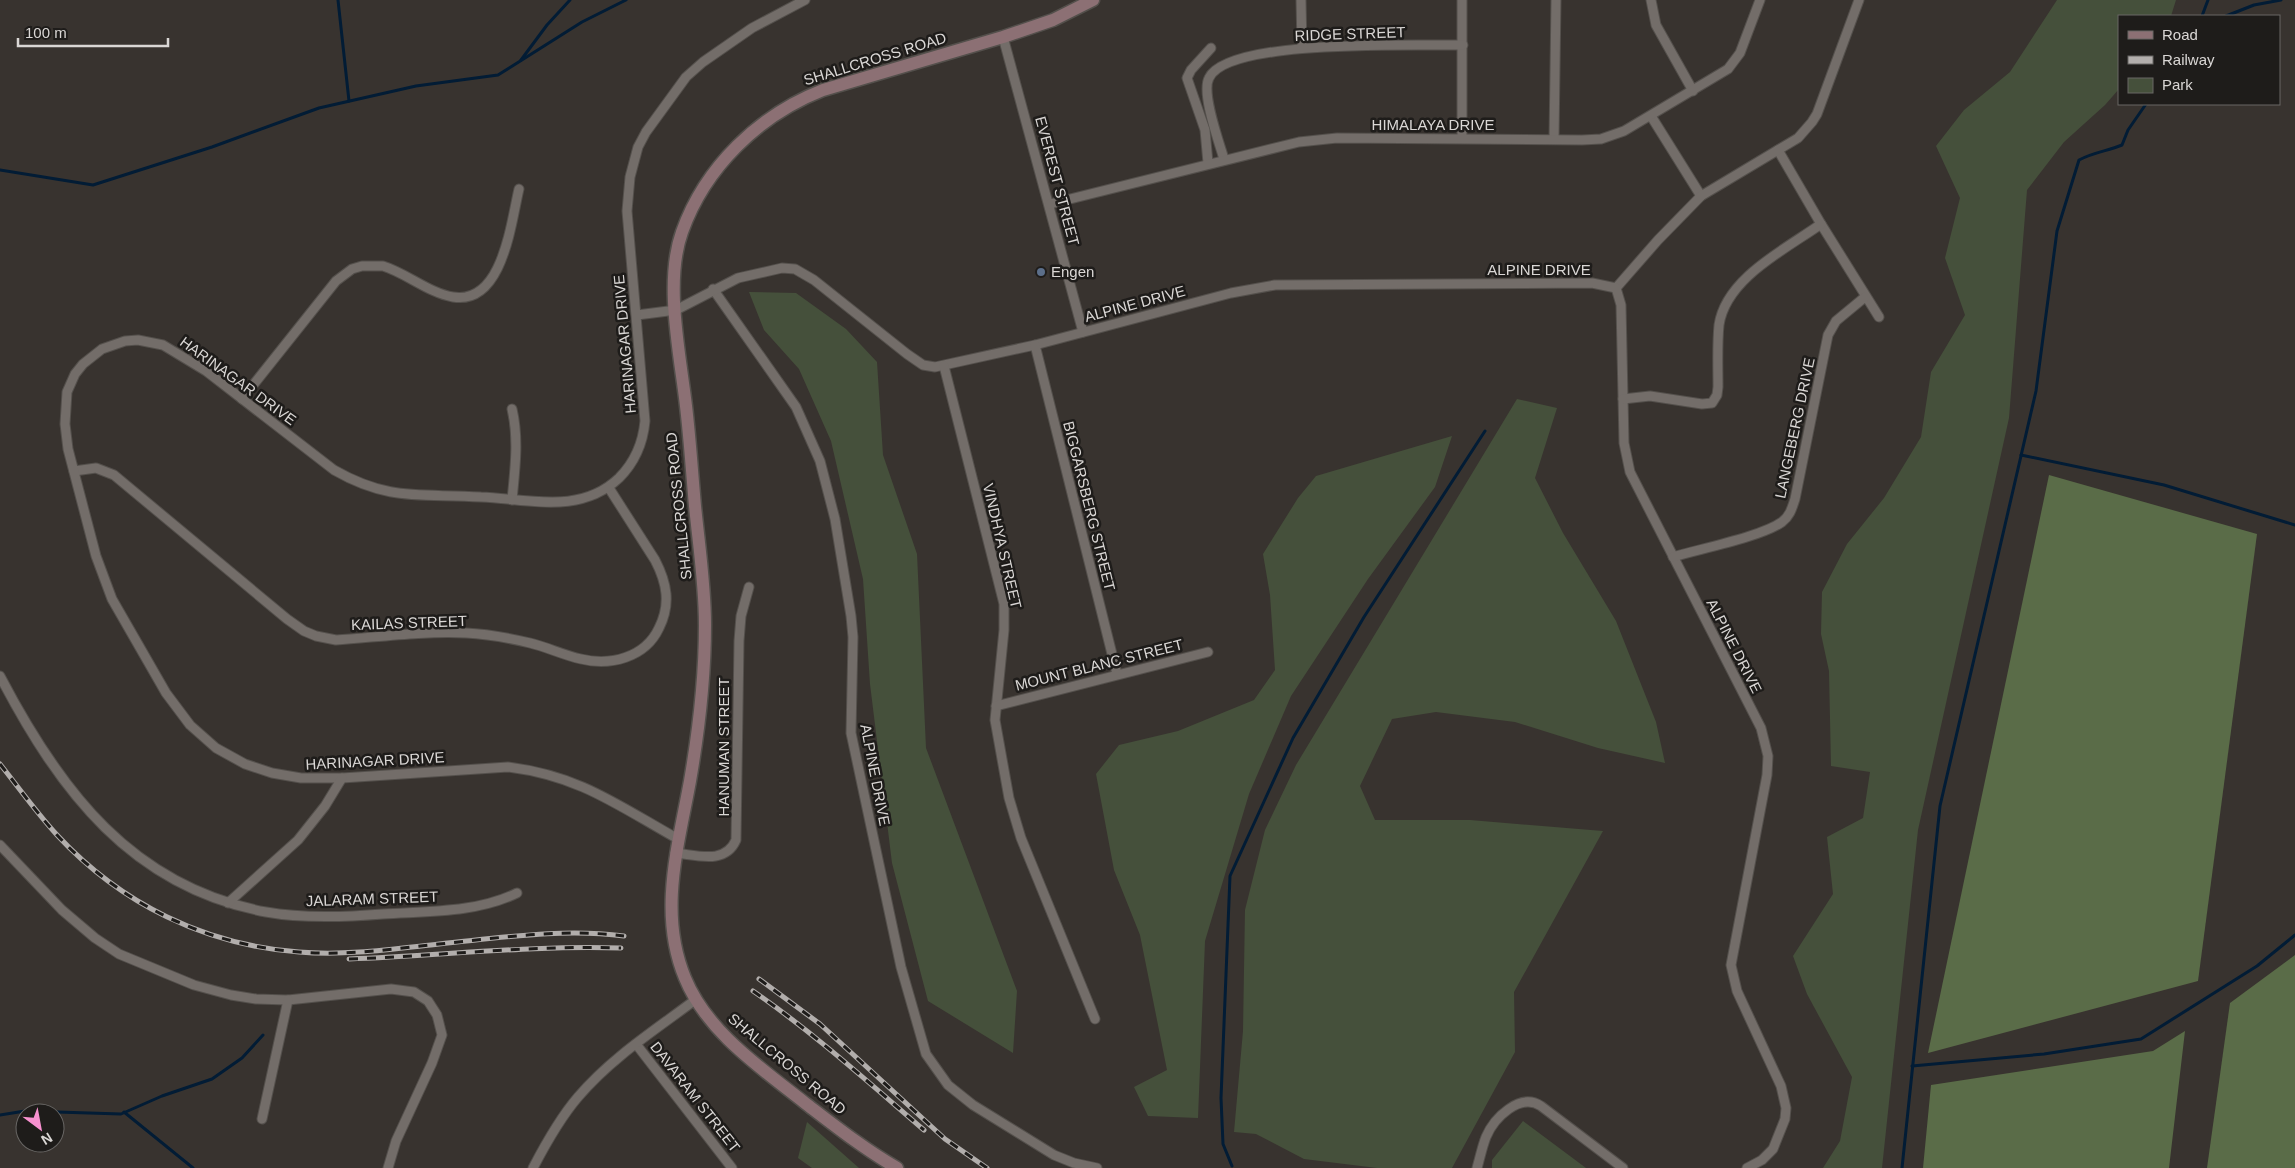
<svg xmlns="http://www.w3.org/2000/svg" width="2295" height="1168" font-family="Arial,sans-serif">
	<rect width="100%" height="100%" fill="#38332f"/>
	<g fill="#45503b">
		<path d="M2057 0H2176L2171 16H2119V89L2105 105 2064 142 2027 190 2009 418 1918 830 1882 1168H1823L1840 1141 1852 1077 1807 994 1793 956 1833 894 1827 837 1863 818 1870 772 1831 766 1829 671 1821 634 1822 592 1847 544 1884 498 1921 437 1931 372 1965 315 1945 258 1960 198 1936 146 1964 110 2010 72Z"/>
		<path d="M749 292 796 293 846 329 877 362 883 455 917 554 926 748 1017 991 1013 1053 928 1001 892 863 870 684 863 579 831 441 799 369 764 330Z"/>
		<path d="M1517 399 1557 408 1535 478 1563 533 1616 621 1656 722 1665 763 1598 748 1515 722 1436 712 1392 719 1360 786 1375 820H1470L1603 831 1514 992 1515 1052 1452 1168H1377L1304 1159 1256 1134 1234 1132 1243 1031 1245 910 1265 830 1296 765Z"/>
		<path d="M1452 436 1435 487 1368 579 1291 696 1249 794 1205 941 1198 1118 1148 1116 1134 1087 1167 1070 1140 935 1114 870 1096 774 1119 745 1178 731 1254 700 1275 670 1270 595 1263 554 1298 498 1316 476Z"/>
		<path d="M1523 1121 1586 1168H1492V1160Z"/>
		<path d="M807 1122 859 1168H812L798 1158Z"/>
	</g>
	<g fill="#5a6c48">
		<path d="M2049 475 2257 534 2198 981 1928 1053Z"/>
		<path d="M2295 955V1168H2207L2230 1003Z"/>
		<path d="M2185 1031 2169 1168H1923L1931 1085 2153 1051Z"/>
	</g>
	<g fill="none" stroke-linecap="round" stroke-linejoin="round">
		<g stroke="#021c35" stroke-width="3">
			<path d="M338 0 349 101"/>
			<path d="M2202 16 2208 0"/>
			<path d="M2226 16 2254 5 2281 0"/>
			<path d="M521 60 547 25 570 0"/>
			<path d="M0 170 93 185 212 147 319 108 416 86 498 75 582 22 626 0"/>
			<path d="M2021 455 2164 485 2295 525"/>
			<path d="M1912 1066 2044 1054 2141 1039 2257 966 2295 935"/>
			<path d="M124 1112 193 1168"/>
			<path d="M0 1115 25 1111 121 1114 162 1096 212 1079 242 1058 263 1035"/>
			<path d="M1232 1166 1223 1144 1221 1098 1230 876 1293 738 1364 617 1485 431"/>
			<path d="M1902 1168 1940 806 2036 391 2057 231 2079 160C2094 152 2108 151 2122 145L2128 130 2146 104"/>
		</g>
		<defs>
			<g id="street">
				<path d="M1301 0 1302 48"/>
				<path d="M1462 0V138"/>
				<path d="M1651 0 1656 25 1693 91"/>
				<path d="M1003 37 1083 332"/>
				<path d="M1651 116 1701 196"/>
				<path d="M1554 139 1556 0"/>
				<path d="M1778 150 1821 224 1879 317"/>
				<path d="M1224 159C1219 142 1201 93 1209 78 1228 38 1419 46 1463 45"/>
				<path d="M1208 163 1205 130 1187 78 1191 70 1211 48"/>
				<path d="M1050 204 1299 142 1337 138 1582 140 1601 139 1624 131 1728 69 1740 53 1760 0"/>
				<path d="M1616 288 1658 240 1701 196 1798 138 1812 122 1817 114 1859 0"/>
				<path d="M713 289 796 407 820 461 835 519 851 616 853 637 851 733 901 967 926 1054 948 1085 973 1105 1054 1155 1074 1163 1097 1168"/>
				<path d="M637 315 676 310 738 278 782 268 795 269 814 280 907 354 923 365 935 367 1035 345 1231 293 1275 285 1592 283 1616 288 1621 305 1624 443 1630 472 1761 728 1768 756 1767 775 1731 965 1737 991 1781 1086 1786 1108 1785 1119 1773 1149 1762 1160 1747 1168"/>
				<path d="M1035 345 1117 674"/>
				<path d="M944 366 1004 604V630L995 720 1009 798 1021 838 1095 1019"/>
				<path d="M242 399 336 281 352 269 362 266H383C406 273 429 293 453 297 503 305 511 222 519 189"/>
				<path d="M1623 399 1650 396 1702 404 1712 403 1717 395 1718 387C1718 366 1717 345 1719 325 1726 278 1786 249 1821 224"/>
				<path d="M74 471 96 468 114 475 287 619 304 631 316 636 336 640C379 637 423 631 466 633 487 634 509 638 530 643 547 647 563 655 581 659 610 666 645 658 659 628 671 604 667 583 655 560L609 488"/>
				<path d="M512 500C515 469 519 439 512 409"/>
				<path d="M1673 557C1699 549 1761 537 1782 522 1790 516 1792 508 1795 499L1828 335 1836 321 1865 297"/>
				<path d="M0 676C60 791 132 887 266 912 304 919 346 917 383 914 428 911 476 913 517 893"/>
				<path d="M996 706 1208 652"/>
				<path d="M678 839C617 805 580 776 508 767L342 778H301L272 773 245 764 216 748 190 725 166 693 112 599 96 556 68 449 65 424 67 392 75 374 83 364 102 349 125 341 138 340 163 345 206 371 334 470C390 502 421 493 481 497 529 499 580 515 619 478 635 462 643 443 645 421L627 211 630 177 638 147 646 132 686 77 703 62 752 28 805 0"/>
				<path d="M0 845 62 910 95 938 119 954 194 985 231 995 256 999 288 1000 391 989 414 992 428 1001 437 1015 442 1035 432 1063 396 1141 388 1168"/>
				<path d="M675 853C697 855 725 865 736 840L739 641 741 616 749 587"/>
				<path d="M228 903 298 840 325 806 342 778"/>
				<path d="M636 1044 732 1168"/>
				<path d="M262 1119 288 1000"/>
				<path d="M533 1168C546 1143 560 1118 578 1097 611 1058 655 1030 695 1000"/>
				<path d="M1477 1168C1480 1158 1482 1147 1486 1137 1494 1118 1520 1092 1541 1106L1623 1168"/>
			</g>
			<path id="secondary" d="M897 1168C864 1149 835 1126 805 1103 761 1068 707 1032 685 978 658 913 678 847 690 781 699 729 705 677 705 625 705 585 699 546 695 506 692 473 690 440 686 406 680 354 664 282 682 232 705 167 759 115 823 90L1003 37 1053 20 1093 0"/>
		</defs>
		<use href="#street" stroke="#54504c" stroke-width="11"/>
		<use href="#secondary" stroke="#54504c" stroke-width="15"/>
		<use href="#street" stroke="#736d69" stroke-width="9"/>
		<use href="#secondary" stroke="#8c7074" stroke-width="12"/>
		<defs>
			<g id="rail">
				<path d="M0 764C19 788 36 812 57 835 121 904 205 945 299 952 345 956 393 949 439 944 500 938 562 928 624 936"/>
				<path d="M349 959C440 956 530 945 621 948"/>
				<path d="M759 979 820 1024 945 1139 987 1168"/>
				<path d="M753 991C814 1033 868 1082 924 1130"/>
			</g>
		</defs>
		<use href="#rail" stroke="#b2aeac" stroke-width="5"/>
		<use href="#rail" stroke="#1e1c1a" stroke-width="3" stroke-dasharray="9" stroke-linecap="butt"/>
	</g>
	<circle fill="#5c6f8a" stroke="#1e1c1a" stroke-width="2" cx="1041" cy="272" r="5"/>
	<g text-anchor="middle" stroke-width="5" stroke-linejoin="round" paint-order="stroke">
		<g font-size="15" fill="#dad7d5" stroke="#1e1c1a">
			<text transform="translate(1350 34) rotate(-2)" y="5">RIDGE STREET</text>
			<text transform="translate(875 59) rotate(-17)" y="5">SHALLCROSS ROAD</text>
			<text x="1433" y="130">HIMALAYA DRIVE</text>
			<text transform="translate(1057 181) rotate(75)" y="5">EVEREST STREET</text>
			<text x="1539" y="275">ALPINE DRIVE</text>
			<text transform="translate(1135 304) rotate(-15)" y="5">ALPINE DRIVE</text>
			<text transform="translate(625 344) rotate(-95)" y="5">HARINAGAR DRIVE</text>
			<text transform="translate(238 381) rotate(36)" y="5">HARINAGAR DRIVE</text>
			<text transform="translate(1795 428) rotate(-78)" y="5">LANGEBERG DRIVE</text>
			<text transform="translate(679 506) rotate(-96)" y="5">SHALLCROSS ROAD</text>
			<text transform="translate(1089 506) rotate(76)" y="5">BIGGARSBERG STREET</text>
			<text transform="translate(1002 546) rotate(77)" y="5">VINDHYA STREET</text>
			<text transform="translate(409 623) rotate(-2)" y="5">KAILAS STREET</text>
			<text transform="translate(1734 646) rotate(63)" y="5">ALPINE DRIVE</text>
			<text transform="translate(1099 665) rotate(-14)" y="5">MOUNT BLANC STREET</text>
			<text transform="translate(724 747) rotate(-90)" y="5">HANUMAN STREET</text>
			<text transform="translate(375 761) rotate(-3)" y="5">HARINAGAR DRIVE</text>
			<text transform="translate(875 775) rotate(79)" y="5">ALPINE DRIVE</text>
			<text transform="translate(372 899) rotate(-2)" y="5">JALARAM STREET</text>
			<text transform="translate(787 1064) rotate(40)" y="5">SHALLCROSS ROAD</text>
			<text transform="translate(695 1097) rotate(52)" y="5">DAVARAM STREET</text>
		</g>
		<g font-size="15" fill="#dad7d5" stroke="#1e1c1a" text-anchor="start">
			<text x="1051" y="277">Engen</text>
		</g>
	</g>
	<rect x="2118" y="15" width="162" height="90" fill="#1e1c1a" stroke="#696765"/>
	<rect x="2128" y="31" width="25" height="8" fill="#8c7074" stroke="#696765"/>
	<text x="2162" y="40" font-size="15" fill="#dad7d5">Road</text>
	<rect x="2128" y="56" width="25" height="8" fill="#b2aeac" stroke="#696765"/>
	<text x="2162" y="65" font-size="15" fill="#dad7d5">Railway</text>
	<rect x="2128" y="78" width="25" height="15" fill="#45503b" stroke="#696765"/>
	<text x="2162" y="90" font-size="15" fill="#dad7d5">Park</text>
	<g transform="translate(40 1128) rotate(148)"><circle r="24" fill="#1e1c1a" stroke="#696765"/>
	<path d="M0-4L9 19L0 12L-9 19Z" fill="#f790cf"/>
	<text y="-8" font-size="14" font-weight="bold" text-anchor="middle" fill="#dad7d5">N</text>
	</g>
	<path d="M18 38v8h150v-8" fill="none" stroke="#dad7d5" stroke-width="2.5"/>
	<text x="25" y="38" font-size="15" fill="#dad7d5" stroke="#1e1c1a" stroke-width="4" paint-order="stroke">100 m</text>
</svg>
